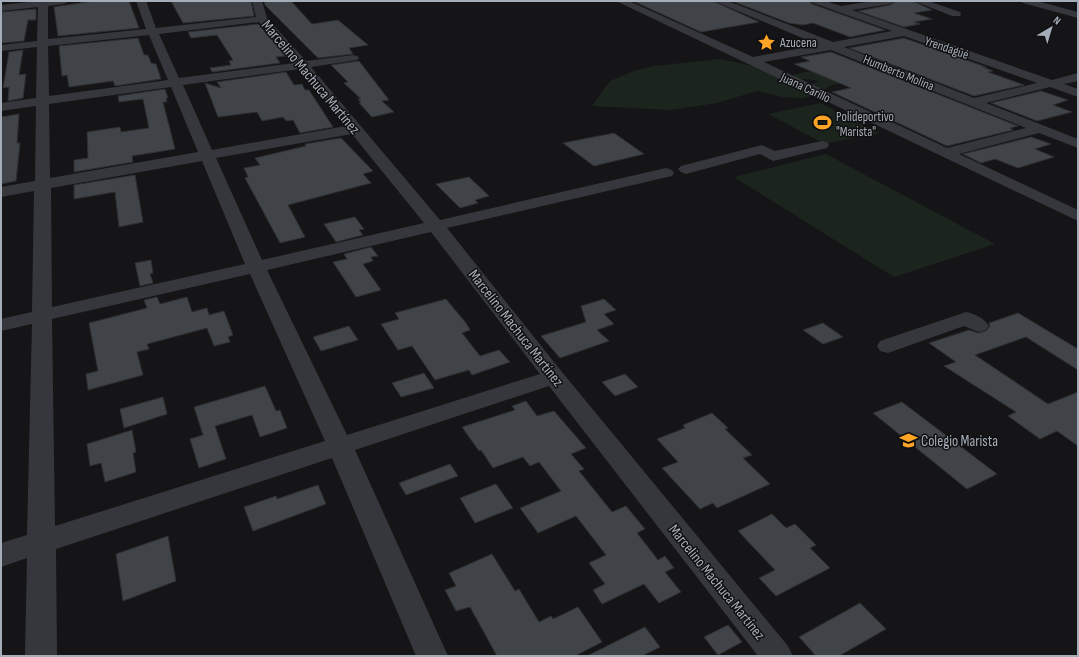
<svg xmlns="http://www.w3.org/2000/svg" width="1079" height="657" font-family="'Sofia Sans Condensed',sans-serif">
	<rect width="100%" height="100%" fill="#151517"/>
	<g fill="#1c251d">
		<path d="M720 59 762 68 779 77 777 82 797 85 816 83 818 81C808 78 802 81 792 76 815 67 822 73 843 83L832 85 813 96 802 98 783 97 757 91 717 103 670 110 592 106 610 81 634 71 654 66Z"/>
		<path d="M820 103 879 133 825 144 768 114Z"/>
		<path d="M826 154 995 244 894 277 734 177Z"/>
	</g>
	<g fill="#404347" stroke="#2e2f33">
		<path d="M93 1H129L139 28 58 36 54 7Z"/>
		<path d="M171 1H251L254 16 183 23Z"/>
		<path d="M264 1H291L312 24 338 20 368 45 349 48 353 54 318 58 265 5Z"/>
		<path d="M633 1H713L759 22 701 32Z"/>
		<path d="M732 1H810L812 4 885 30 850 37 813 23 803 25 789 23Z"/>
		<path d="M896 1H913L932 10 914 13 932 19 914 22 920 24 904 27 858 11 890 5Z"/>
		<path d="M36 9V20H28L24 41 1 43V12Z"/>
		<path d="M258 24 286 56 276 57 280 63 212 72 210 68 231 65 229 61 233 60 217 35 191 38 188 32Z"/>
		<path d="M138 38 144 55H148L151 63 156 64 161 79 115 86 113 81 69 87 67 75 62 76 59 46Z"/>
		<path d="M904 38 986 67H983L993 71 988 72 1024 85 974 96 849 48Z"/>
		<path d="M23 50 19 75 26 74 23 98 8 101 9 87 3 88 9 52Z"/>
		<path d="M831 52 1018 126 1010 128 1013 130 947 146 832 92 851 88 794 64 810 61 801 57Z"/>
		<path d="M359 61 389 100 382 101 394 112 372 117 359 103H361L358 99H361L344 83 348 82 331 65Z"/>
		<path d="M286 72 294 85 302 84 305 90H309L333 127 300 133 293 120 286 121 283 117 262 121 257 112 218 117 205 83 221 88 217 82Z"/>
		<path d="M165 89 168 98H166L167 102H163L175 149 132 156 133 162 74 172V160L88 158 87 132 120 127 121 132 149 128 143 99 119 102 118 96Z"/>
		<path d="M1041 91 1068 100 1053 105 1072 112 1037 121 991 103Z"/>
		<path d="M19 114 17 143H20L16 181 1 184V117Z"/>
		<path d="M614 133 644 154 594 166 563 143Z"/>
		<path d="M1031 137 1051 144 1035 149 1054 157 1018 168 995 159 981 163 963 154Z"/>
		<path d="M341 138 373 171 363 174 371 183 288 205 305 237 280 243 245 178 248 177 244 168 260 165 255 158 306 146 305 144Z"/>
		<path d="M135 175 143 222 119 227 115 192 74 199V185Z"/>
		<path d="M469 177 489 196 475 200 478 203 460 208 436 184Z"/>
		<path d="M355 217 364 229 359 230 363 235 336 242 324 224Z"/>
		<path d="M371 247 378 256 371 257 373 261 363 264 381 290 356 297 333 262 347 259 344 254Z"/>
		<path d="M151 260 153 273 150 274 153 283 140 286 135 263Z"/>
		<path d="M157 297 160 304 187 297 192 312 207 308 209 315 224 311 233 335 228 337 230 342 214 346 207 328 147 344 149 349 137 352 143 375 88 390 86 374 98 371 89 323 147 308 144 300Z"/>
		<path d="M446 299 466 323 470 330 462 333 480 356 499 350 510 362 472 375 469 370 435 380 412 346 398 350 381 324 399 319 395 313Z"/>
		<path d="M604 299 616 310 604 314 614 324 597 330 609 341 560 358 541 336 586 322 581 306Z"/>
		<path d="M1018 313 1078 349V370L1026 337 975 355 1048 404 1078 392V446L1057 431 1040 439 1008 416 1016 412 944 366 956 362 929 343 969 330 978 333 986 331 990 326 989 323Z"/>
		<path d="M823 323 843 337 823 344 803 330Z"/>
		<path d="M349 326 358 340 321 351 313 337Z"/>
		<path d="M424 373 434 388 401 397 392 383Z"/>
		<path d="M625 374 638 387 615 396 602 382Z"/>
		<path d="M265 386 276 411 280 410 287 428 260 437 252 415 215 426 226 459 199 468 190 439 203 435 194 407Z"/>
		<path d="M163 397 167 414 124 428 120 409Z"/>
		<path d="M526 401 537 416 554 411 586 448 571 454 584 469 579 471 612 512 626 506 645 529 637 533 658 560 665 556 674 568 665 572 681 592 659 603 644 584 602 604 593 590 605 584 589 563 606 555 576 516 538 533 520 508 561 491 539 462 530 466 523 457 493 468 481 450 479 451 462 427 515 410 512 406Z"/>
		<path d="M902 402 997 474 967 489 873 413Z"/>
		<path d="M712 413 728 428 725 429 752 455 743 458 770 484 717 508 713 503 700 509 662 468 678 462 657 439 685 428 683 425Z"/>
		<path d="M132 430 136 452 133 453 136 472 105 482 101 463 90 466 87 444Z"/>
		<path d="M450 464 458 476 406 495 399 483Z"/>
		<path d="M496 484 513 508 475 523 460 498Z"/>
		<path d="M318 485 326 504 253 531 244 507 276 496 277 499Z"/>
		<path d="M772 514 786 528 795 524 816 545 810 548 830 568 776 596 759 578 775 570 738 531Z"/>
		<path d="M168 536 176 581 123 601 116 554Z"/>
		<path d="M492 554 515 591 519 589 539 622 551 616 553 619 578 607 602 642 575 656H497L470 607 456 611 445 590 456 586 449 573Z"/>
		<path d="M860 603 886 629 839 656H816L799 637Z"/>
		<path d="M728 625 742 642 718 655 704 637Z"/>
		<path d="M645 627 660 647 642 656H587Z"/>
	</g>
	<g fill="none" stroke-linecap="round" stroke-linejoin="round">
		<g fill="#35373c" fill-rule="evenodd">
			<path d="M38 1H69L64 4 48 6V39L146 29 136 1H146L156 28 256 17 252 1H262L267 18 306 61 353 55 357 56 359 58 357 60 311 67 440 220 666 168 672 170 674 173 672 176 447 228 562 372 788 646 793 656H758L549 386 355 450 448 656H416L332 458 56 549 57 656H25L27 558 1 567V543L27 535 32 324 1 331V319L32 312 34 191 1 197V187L35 181 36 106 1 111V103L36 98 37 47 1 51V45L37 41 38 7 1 11V5ZM259 22 294 63 179 78 159 34ZM149 35 168 80 49 96 48 46ZM300 69 346 126 212 150 183 85ZM171 87 198 152 50 178 49 104ZM352 134 424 223 262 260 216 158ZM202 161 245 264 52 307 51 188ZM431 232 540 374 347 435 267 270ZM250 274 325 441 55 526 52 319Z"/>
			<path d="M616 1H629L753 57 819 45 714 1H728L833 42 892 31 813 3 811 1H825L841 6 873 1H895L890 4 852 10 1052 80 1078 73V81L1064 84 1078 89V97L1050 87 986 103 1078 139V148L1039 133 959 154 1078 210V221ZM904 36 1037 83 974 98 844 47ZM831 50 1026 128 947 148 764 62Z"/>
			<path d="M914 1H928L960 12 961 14 960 16H952Z"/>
			<path d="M1021 1H1037L1078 12V18L1023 3Z"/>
			<path d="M822 141 827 142 829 145 827 148 773 161 760 154 686 174 681 172 678 169 681 166 762 145 775 151Z"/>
			<path d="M966 312C975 314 984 318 989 326L986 330 979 332 964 326 888 353 880 351 877 346 880 341Z"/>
		</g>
	</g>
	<defs>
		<symbol id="sight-bare" viewBox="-9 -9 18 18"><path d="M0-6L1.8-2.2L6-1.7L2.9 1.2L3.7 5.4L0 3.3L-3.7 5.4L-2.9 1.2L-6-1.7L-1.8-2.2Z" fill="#ffa424" stroke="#101012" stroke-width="2.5" paint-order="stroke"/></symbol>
		<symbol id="stadium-bare" viewBox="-9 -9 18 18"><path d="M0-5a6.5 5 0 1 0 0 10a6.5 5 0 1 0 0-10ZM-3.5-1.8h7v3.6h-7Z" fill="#ffa424" stroke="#101012" stroke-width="2.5" paint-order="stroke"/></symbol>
		<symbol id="school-bare" viewBox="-9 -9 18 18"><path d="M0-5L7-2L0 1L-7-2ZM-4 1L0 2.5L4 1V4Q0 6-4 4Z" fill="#ffa424" stroke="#101012" stroke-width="2.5" paint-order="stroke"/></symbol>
	</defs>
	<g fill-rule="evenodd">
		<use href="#sight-bare" x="754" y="30" width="25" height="25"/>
		<use href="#stadium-bare" x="810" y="110" width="25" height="25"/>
		<use href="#school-bare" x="896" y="428" width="25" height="25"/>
	</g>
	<g text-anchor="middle" stroke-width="3" stroke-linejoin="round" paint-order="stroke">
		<g font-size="13" fill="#a5adb8" stroke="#101012" text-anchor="start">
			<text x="780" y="47">Azucena</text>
			<text x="836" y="121">Polideportivo<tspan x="836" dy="15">"Marista"</tspan></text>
		</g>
		<g font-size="13" fill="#a5adb8" stroke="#101012">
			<text transform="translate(947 47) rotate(19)" y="5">Yrendagüé</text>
			<text transform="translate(899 72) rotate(22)" y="5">Humberto Molina</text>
			<text transform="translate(806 87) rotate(25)" y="5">Juana Carillo</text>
		</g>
		<g font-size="15" fill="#a5adb8" stroke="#101012">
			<text transform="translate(311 77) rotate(50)" y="5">Marcelino Machuca Martínez</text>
			<text transform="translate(516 328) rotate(52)" y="5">Marcelino Machuca Martínez</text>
			<text transform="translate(717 582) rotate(51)" y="5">Marcelino Machuca Martínez</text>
		</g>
		<g font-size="15" fill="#a5adb8" stroke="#101012" text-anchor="start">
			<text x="921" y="446">Colegio Marista</text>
		</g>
	</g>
	<rect width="1079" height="657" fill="none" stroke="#a5adb8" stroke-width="4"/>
	<g transform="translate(1051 28) rotate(38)" stroke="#101012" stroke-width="3" paint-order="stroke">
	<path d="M0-3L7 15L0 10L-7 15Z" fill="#a5adb8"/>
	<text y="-6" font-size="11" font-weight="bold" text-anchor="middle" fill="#a5adb8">N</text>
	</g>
</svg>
